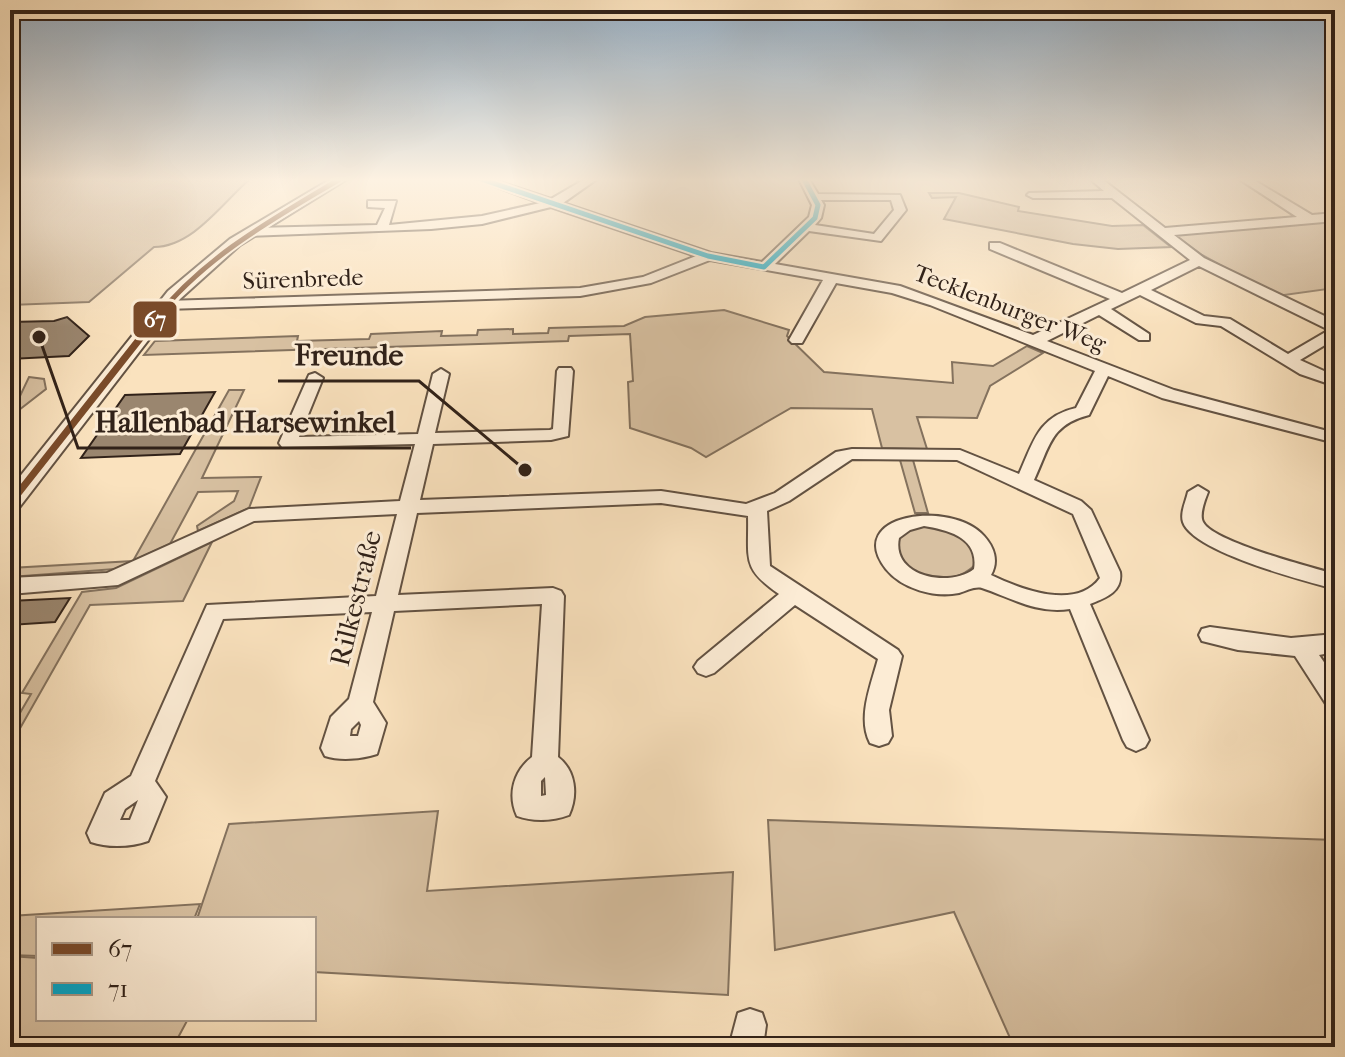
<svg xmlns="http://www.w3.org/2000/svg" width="1345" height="1057" font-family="'IM FELL French Canon',serif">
	<rect width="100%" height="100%" fill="#fae2be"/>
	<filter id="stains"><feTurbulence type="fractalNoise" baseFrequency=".0025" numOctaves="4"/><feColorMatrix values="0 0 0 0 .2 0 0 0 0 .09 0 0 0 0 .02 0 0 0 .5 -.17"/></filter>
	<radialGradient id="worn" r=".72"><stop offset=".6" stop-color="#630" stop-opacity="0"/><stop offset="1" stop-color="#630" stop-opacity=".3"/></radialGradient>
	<g fill="#d8c1a2" stroke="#84725e" stroke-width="2">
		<path d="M10 179H250C223 202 193 247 154 247L89 302 10 305Z"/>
		<path d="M929 193H959L1019 207 1018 211 1112 226 1143 225 1171 247 1118 249 1073 244 944 219 956 197 932 198Z"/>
		<path d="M1335 220V288L1277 296 1202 255 1173 234Z"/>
		<path d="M724 310 789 330 787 336 824 372 953 383 952 362 993 366 1027 346 1043 353 990 386 977 418 917 417 927 449 882 448 872 409 791 408 706 457 691 448 630 428 628 382 633 381 630 334 569 336 568 341 144 355 155 341 298 336 297 341 369 339 371 334 442 331 441 336 477 335 478 330 513 329V334L548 333 549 328 624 326 645 317Z"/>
		<path d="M29 377 44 379 46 389 10 417Z"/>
		<path d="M229 390H244L202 478 261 477 249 508 198 531 197 526 234 501 238 491 198 492 170 544 115 569 10 577V568L133 561Z"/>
		<path d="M900 460H913L928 513H915Z"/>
		<path d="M933 526C955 531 976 539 975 565 950 590 903 580 894 545 904 529 915 527 933 526Z"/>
		<path d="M212 542 183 601 90 605 10 746V730L31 694 22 693 82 592 116 588Z"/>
		<path d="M438 811 427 891 733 872 728 995 314 972V919H197L229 824Z"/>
		<path d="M768 820 1335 840V1047H1014L954 912 775 950Z"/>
		<path d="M200 904 194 919H38V956L10 955V916Z"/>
		<path d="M10 956 38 958V1019H188L173 1047H10Z"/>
	</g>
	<g fill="#9a866f" stroke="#312219" stroke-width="2">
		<path d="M67 317 89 336 69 356 10 359V322L54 321Z"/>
		<path d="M215 392 180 454 81 458 125 395Z"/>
		<path d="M70 598 55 622 10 625V601Z"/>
	</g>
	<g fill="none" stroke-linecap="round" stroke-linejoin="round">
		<defs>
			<g id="minor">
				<path d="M476 179H491L551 199 585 179H597L563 203 711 253 762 262 809 217 812 205 799 179H809L818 194 900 195 906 210 881 241 809 231 775 264 900 286 1033 335 1110 299 990 249V243H1000L1122 293 1190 260 1112 198H1033L1027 195 1029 193 1104 191 1090 179H1102L1165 228 1297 217 1239 179H1252L1312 215 1335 213V221L1174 235 1204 258 1335 321V339L1300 360 1335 376V386L1300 374 1221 326 1196 323 1140 295 1111 309 1149 334V340H1139L1099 315 1047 341 1174 390 1335 433V443L1162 398 1108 376 1089 415C1050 425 1050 446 1034 480L1081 501 1091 510 1120 572C1123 592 1105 598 1090 604L1149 740 1145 747 1136 751 1127 747 1123 740 1070 609C1036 614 1012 598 982 588 975 586 966 591 959 593 935 598 902 589 886 569 843 514 951 499 984 536 994 547 999 561 991 575 1020 589 1076 611 1100 578L1073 514 957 460 852 459 789 501 767 511 770 566 898 650 902 656 889 710 892 736 888 743 879 746 870 743C857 718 871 685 878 659L795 605 714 673 706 676 698 673 694 667 698 661 779 594C741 568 749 559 748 516L661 503 417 513 398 595 553 588 561 591 564 596 558 757C576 771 578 795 569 815 553 821 533 822 517 816 507 794 514 771 532 757L542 604 394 611 373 702 386 723 377 754C362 759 340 761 325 756L321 748 331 717 349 699 372 612 223 619 155 781 166 797 148 841C131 847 108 848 91 842L87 833 105 793 131 776 207 605 376 596 397 514 254 521 118 585 10 594V578L107 573 249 509 400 501 415 444 282 447 279 443 309 375 315 373 323 378 299 437 418 434 433 374 441 369 449 374 435 433 550 430 553 429 557 371 559 368H571L573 371 568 436 551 440 433 444 420 500 661 491 746 504 775 493 836 452 852 449 960 450 1019 474C1034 441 1038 417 1076 408L1095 371 930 305 892 293 836 283 802 343H792L789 340 823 280 710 260 651 283 580 296 165 309 158 305 165 301 580 288 643 277 696 256 551 207 482 224 431 229 250 236 244 232 250 228 377 225 385 208 368 207V201H396L389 225 482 216 540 203ZM821 200H891L894 210 874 234 815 225 821 218 824 205ZM1199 266 1329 330 1288 354 1230 319 1204 316 1151 290ZM924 526C949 530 979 538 974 569 950 588 891 577 899 538L910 530ZM359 721 361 725 358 736H350L351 729ZM545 777 546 795 541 796V781ZM138 800 130 820H120L125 809Z"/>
				<path d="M1198 486 1208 492C1205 500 1199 514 1203 522 1213 542 1311 567 1335 574V589C1305 581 1193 552 1183 522 1180 513 1186 501 1188 492Z"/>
				<path d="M1210 627 1291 638 1335 634V652L1319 655 1335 678V707L1326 704 1295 656 1238 650 1202 641 1199 635 1202 629Z"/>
				<path d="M750 1009 762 1013 766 1025 763 1047H729L738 1013Z"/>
			</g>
			<path id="tertiary" d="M331 179H347L240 245 180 299 18 509 10 511V489L168 291 230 239Z"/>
		</defs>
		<use href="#minor" stroke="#635242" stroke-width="4"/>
		<use href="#tertiary" stroke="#635242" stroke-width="4"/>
		<use href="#minor" fill="#fcecd5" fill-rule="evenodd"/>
		<use href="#tertiary" fill="#fcecd5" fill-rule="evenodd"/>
		<defs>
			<path id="bus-1-far2" d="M155 319C205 256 273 219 340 179"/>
			<path id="bus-1-far1" d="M12 501 157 317"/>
			<path id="bus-1" d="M10 504 14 499"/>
			<path id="bus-2" d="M481 179 708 256 764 267 815 218 818 205 804 179"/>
		</defs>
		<use href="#bus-1-far2" stroke="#fcecd5" stroke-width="9"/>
		<use href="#bus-1-far1" stroke="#fcecd5" stroke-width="12"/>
		<use href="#bus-1" stroke="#fcecd5" stroke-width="15"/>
		<use href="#bus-2" stroke="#fcecd5" stroke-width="9"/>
		<use href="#bus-1-far2" stroke="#7a4b2a" stroke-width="5"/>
		<use href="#bus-1-far1" stroke="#7a4b2a" stroke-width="7"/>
		<use href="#bus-1" stroke="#7a4b2a" stroke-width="9"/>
		<use href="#bus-2" stroke="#00a9ce" stroke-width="5"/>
	</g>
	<linearGradient id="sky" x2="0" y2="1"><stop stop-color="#94acc1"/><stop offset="0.55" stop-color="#fdf2e2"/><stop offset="1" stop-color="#fdf2e2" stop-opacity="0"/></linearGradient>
	<rect width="1345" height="327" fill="url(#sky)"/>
	<g text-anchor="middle" stroke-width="6" stroke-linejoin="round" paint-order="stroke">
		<g font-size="24" fill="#312219" stroke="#fcecd5">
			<text transform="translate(303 279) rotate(-2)" y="8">Sürenbrede</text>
			<text transform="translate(1010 308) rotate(21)" y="8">Tecklenburger Weg</text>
		</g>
		<g font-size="28" fill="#312219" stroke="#fcecd5">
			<text transform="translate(355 598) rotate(-76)" y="10">Rilkestraße</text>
		</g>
	</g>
	<path fill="none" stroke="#312219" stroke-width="3" d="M525 470L419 381H278M39 337L78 448H411"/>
	<g fill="#312219" stroke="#fcecd5" stroke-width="3">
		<circle cx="525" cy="470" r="8"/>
		<circle cx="39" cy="337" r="8"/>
	</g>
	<g font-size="30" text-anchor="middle" font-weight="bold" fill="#312219" stroke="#fcecd5" stroke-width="6" stroke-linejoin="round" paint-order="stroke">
		<text x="349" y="365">Freunde</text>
		<text x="245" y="432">Hallenbad Harsewinkel</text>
	</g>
	<rect stroke="#fcecd5" stroke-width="3" x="132" y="300" width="46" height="39" rx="8" fill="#7a4b2a"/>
	<g font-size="22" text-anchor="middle" font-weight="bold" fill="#fff">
		<text x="155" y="327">67</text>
	</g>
	<rect width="1345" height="1057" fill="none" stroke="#fae2be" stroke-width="40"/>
	<rect x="12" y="12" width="1321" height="1033" fill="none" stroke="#312219" stroke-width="4"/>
	<rect x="20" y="20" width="1305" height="1017" fill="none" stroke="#312219" stroke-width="2"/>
	<rect x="36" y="917" width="280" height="104" fill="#fcecd5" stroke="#ab9b8a" stroke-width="2"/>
	<rect x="52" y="943" width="40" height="12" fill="#7a4b2a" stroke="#ab9b8a" stroke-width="2"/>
	<text x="108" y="957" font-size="24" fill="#312219">67</text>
	<rect x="52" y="983" width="40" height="12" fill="#00a9ce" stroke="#ab9b8a" stroke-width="2"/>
	<text x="108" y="997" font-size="24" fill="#312219">71</text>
	<rect width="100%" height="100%" filter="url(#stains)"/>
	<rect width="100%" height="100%" fill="url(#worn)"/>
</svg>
